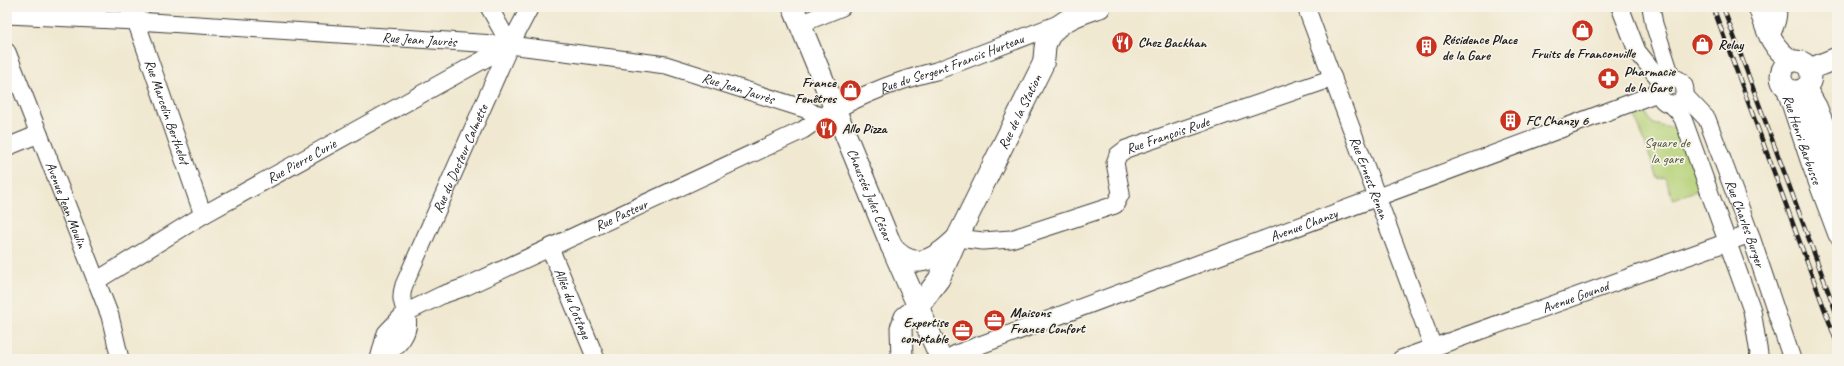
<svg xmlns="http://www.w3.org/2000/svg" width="1844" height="366" font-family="Caveat,sans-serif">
	<rect width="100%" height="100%" fill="#f7f3e8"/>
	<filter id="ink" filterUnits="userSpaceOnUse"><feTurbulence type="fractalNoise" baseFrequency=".025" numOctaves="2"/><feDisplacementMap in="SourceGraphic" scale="8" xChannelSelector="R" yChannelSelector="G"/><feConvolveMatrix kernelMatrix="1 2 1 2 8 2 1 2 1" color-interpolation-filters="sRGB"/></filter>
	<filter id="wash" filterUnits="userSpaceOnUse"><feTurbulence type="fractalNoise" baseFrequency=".012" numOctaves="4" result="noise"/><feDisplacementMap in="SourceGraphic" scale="16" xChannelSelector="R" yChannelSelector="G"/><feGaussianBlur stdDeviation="0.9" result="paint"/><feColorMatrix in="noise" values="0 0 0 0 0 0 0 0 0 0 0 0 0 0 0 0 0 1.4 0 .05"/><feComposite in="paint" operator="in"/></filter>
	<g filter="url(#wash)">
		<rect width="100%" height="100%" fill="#f0e8d0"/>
		<path fill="#b5d177" stroke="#68764a" d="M1644 110 1653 124 1666 127H1677L1701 189 1673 199 1665 177 1658 179 1634 113Z"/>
	</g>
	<g filter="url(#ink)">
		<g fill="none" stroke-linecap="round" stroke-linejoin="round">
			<defs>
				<g id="minor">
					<path id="s1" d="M136 7V21L203 215"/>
					<path d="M489 7 510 45"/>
					<path id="s2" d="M1306 7 1433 347"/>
					<path d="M1620 7 1637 51 1657 76 1664 81"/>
					<path d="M1651 7 1654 24 1669 70 1670 79"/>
					<path id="s3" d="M7 15 136 21 510 45 666 65 808 110 814 114 823 116"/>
					<path d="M800 24 842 7"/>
					<path d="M1770 38C1774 28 1780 17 1777 7"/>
					<path id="s4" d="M7 52 110 316 120 359"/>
					<circle cx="1672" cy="91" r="13"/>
					<path d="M1807 87 1818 106 1837 154"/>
					<path id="s5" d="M1788 88 1787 94 1810 163 1837 235"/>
					<path id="s6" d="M1685 96 1707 119 1750 234 1792 359"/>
					<path d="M1671 104 1678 111 1683 119 1752 310 1759 354 1758 359"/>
					<path d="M7 147 39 134"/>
					<path id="s7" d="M957 238 983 241 1011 239 1115 205 1121 193 1115 163 1118 155 1126 149 1333 78"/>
					<path id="s8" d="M550 248 596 359"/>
					<path id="s9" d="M96 281 203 215 510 45"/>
					<path id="s10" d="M379 359 386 333 405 313 442 295 465 287 803 130C838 104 893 81 936 71L1061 23"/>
					<path id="s11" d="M382 359C394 348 411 336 407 318 404 303 399 301 404 285L510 45 530 7"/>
					<path id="s12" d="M946 359 956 354 1652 95 1660 88"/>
					<path id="s13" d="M1401 359 1750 234"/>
				</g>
				<g id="tertiary">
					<path id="s14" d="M793 7 891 245 941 359"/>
					<path d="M1759 7C1767 30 1770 47 1792 61"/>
					<circle cx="1796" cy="76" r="15"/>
					<path d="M1810 69 1837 58"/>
					<path d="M1803 89 1805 110 1837 195"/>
					<path d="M891 246C913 273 934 260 955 240"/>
					<path id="s15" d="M902 359 901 328 905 317 918 307 939 279 957 238 1043 64C1045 57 1044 49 1046 43 1054 21 1080 14 1100 7"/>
				</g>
			</defs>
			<use href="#minor" stroke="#3c3b37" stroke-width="19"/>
			<use href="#tertiary" stroke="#3c3b37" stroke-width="23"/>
			<use href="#minor" stroke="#fff" stroke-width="17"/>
			<use href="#tertiary" stroke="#fff" stroke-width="21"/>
			<defs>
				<g id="rail">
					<path d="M1713 7 1837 343"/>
					<path d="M1723 7 1837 315"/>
				</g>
			</defs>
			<use href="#rail" stroke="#1c1c1c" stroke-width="4.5"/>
			<use href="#rail" stroke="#f7f3e8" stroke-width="3" stroke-dasharray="9" stroke-linecap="butt"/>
		</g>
	</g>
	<defs>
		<symbol id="shop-disc" viewBox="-11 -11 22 22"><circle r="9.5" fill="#c8321e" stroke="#f7f3e8"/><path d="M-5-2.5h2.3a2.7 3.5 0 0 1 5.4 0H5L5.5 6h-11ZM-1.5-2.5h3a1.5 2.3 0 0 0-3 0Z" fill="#fff"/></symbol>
		<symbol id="restaurant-disc" viewBox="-11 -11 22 22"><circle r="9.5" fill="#c8321e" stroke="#f7f3e8"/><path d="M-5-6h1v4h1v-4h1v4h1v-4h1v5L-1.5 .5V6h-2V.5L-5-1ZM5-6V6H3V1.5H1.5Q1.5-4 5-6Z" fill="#fff"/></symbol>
		<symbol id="building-disc" viewBox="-11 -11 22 22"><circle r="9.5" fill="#c8321e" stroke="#f7f3e8"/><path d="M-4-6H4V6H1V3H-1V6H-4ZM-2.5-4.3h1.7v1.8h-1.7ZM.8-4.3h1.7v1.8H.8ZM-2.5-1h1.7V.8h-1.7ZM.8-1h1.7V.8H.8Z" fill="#fff"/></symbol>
		<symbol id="pharmacy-disc" viewBox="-11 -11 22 22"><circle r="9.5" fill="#c8321e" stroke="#f7f3e8"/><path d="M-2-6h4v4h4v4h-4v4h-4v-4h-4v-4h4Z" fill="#fff"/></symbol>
		<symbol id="office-disc" viewBox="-11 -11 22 22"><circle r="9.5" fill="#c8321e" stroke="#f7f3e8"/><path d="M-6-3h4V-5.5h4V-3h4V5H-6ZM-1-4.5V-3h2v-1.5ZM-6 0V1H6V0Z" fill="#fff"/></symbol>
	</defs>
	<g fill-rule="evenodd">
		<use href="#shop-disc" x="1570" y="18" width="25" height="25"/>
		<use href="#restaurant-disc" x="1110" y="30" width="25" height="25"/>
		<use href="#shop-disc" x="1690" y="32" width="25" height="25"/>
		<use href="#building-disc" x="1414" y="34" width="25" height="25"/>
		<use href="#pharmacy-disc" x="1596" y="66" width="25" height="25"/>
		<use href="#shop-disc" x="838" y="78" width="25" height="25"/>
		<use href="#building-disc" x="1498" y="108" width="25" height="25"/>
		<use href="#restaurant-disc" x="814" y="116" width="25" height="25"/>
		<use href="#office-disc" x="982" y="308" width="25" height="25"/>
		<use href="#office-disc" x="950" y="318" width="25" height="25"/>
	</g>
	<g text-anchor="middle" stroke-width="3.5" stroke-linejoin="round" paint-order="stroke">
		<g font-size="14" fill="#1c1c1c" stroke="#f7f3e8">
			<text dy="5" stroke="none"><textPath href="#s3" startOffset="413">Rue Jean Jaurès</textPath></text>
			<text dy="5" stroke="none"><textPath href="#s10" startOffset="656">Rue du Sergent Francis Hurteau</textPath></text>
			<text dy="5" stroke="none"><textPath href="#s3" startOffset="737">Rue Jean Jaurès</textPath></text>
			<text dy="5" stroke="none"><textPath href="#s15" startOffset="280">Rue de la Station</textPath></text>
			<text dy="5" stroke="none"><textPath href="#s1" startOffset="110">Rue Marcelin Berthelot</textPath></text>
			<text dy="5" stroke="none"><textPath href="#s7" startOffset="270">Rue François Rude</textPath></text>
			<text dy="5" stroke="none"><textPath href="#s5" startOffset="54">Rue Henri Barbusse</textPath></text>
			<text dy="5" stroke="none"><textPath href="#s11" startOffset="223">Rue du Docteur Calmette</textPath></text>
			<text dy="5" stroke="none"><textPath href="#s9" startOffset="238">Rue Pierre Curie</textPath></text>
			<text dy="5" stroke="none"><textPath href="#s2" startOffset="182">Rue Ernest Renan</textPath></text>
			<text dy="5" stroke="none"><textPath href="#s14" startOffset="203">Chaussée Jules César</textPath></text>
			<text dy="5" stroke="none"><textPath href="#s4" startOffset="164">Avenue Jean Moulin</textPath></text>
			<text dy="5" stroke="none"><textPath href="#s10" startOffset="292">Rue Pasteur</textPath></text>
			<text dy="5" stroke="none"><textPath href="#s6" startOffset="143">Rue Charles Burger</textPath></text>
			<text dy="5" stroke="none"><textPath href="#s12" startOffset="382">Avenue Chanzy</textPath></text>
			<text dy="5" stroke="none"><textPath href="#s13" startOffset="185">Avenue Gounod</textPath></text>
			<text dy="5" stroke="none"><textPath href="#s8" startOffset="60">Allée du Cottage</textPath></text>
		</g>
		<g font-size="14" font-weight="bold" fill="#1c1c1c" stroke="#f7f3e8" text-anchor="start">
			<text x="1442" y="44">Résidence Place<tspan x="1442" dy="16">de la Gare</tspan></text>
			<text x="1138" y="47">Chez Backhan</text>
			<text x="1718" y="49">Relay</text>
			<text x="1583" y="58" text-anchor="middle">Fruits de Franconville</text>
			<text x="1624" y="76">Pharmacie<tspan x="1624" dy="16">de la Gare</tspan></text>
			<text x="836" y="87" text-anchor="end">France<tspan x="836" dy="16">Fenêtres</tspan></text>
			<text x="1526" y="125">FC Chanzy 6</text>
			<text x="842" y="133">Allo Pizza</text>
			<text x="1010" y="317">Maisons<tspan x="1010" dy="16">France Confort</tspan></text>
			<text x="948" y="327" text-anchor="end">Expertise<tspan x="948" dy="16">comptable</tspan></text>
		</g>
		<g font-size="14" fill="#4a5237" stroke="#f7f3e8">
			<text x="1667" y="147">Square de<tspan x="1667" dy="16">la gare</tspan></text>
		</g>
	</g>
	<rect width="1844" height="366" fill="none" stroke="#f7f3e8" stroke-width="24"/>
</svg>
